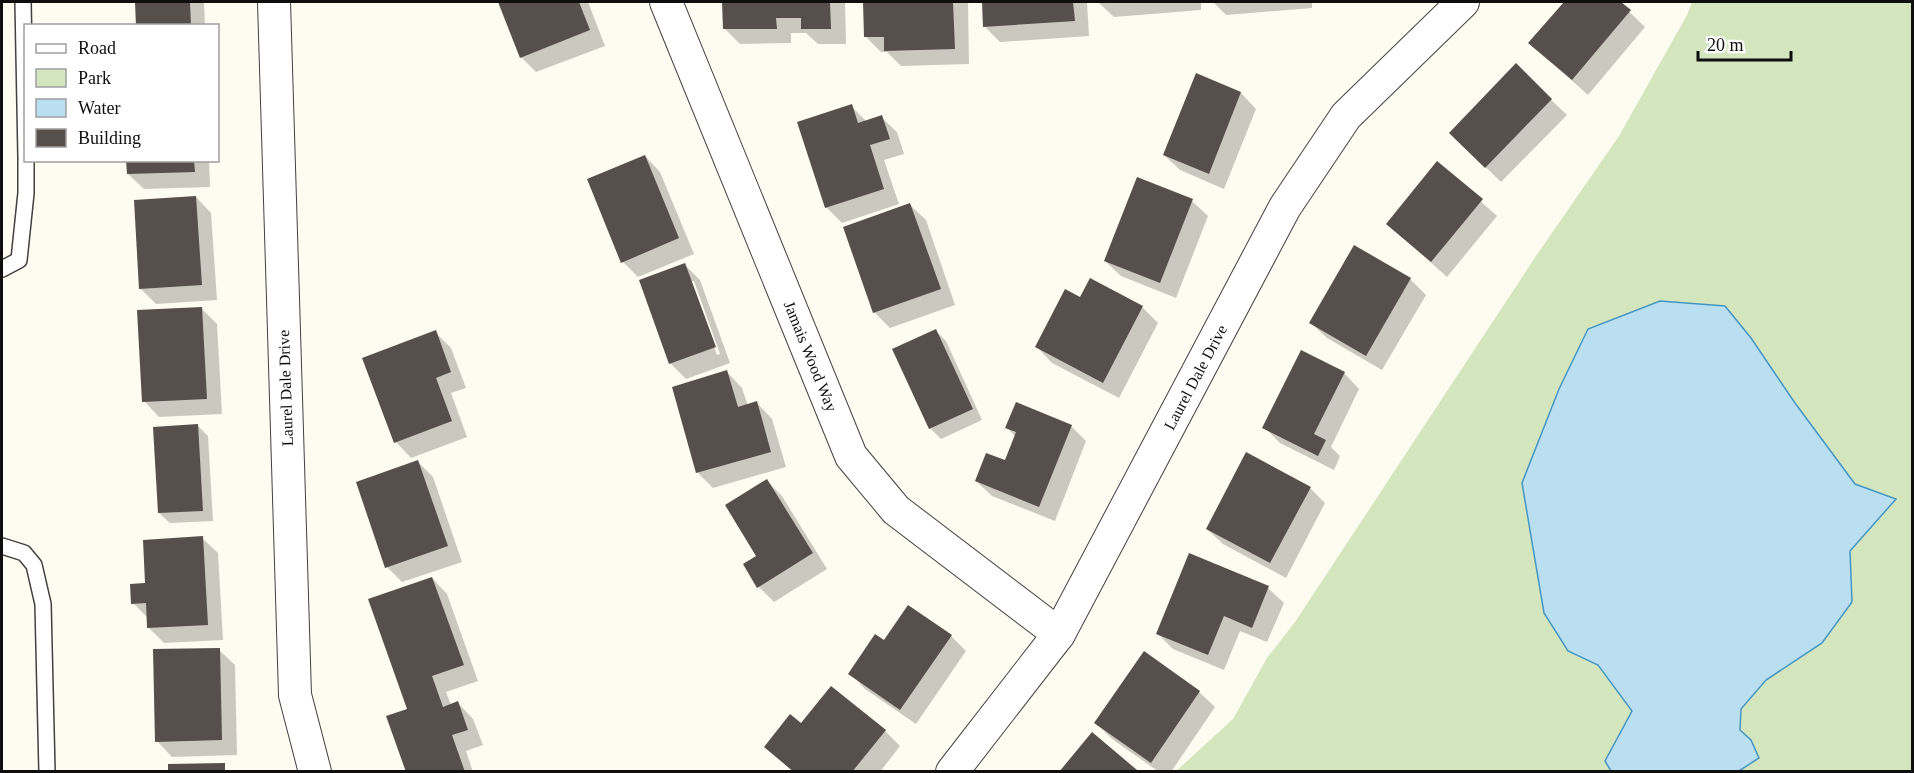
<svg xmlns="http://www.w3.org/2000/svg" width="1914" height="773" font-family="'Times New Roman',serif">
	<rect width="100%" height="100%" fill="#fefbf1"/>
	<path fill="#d4e6bd" d="M1692 2H1912V771H1739L1759 758 1751 740 1740 730 1741 709 1766 680 1822 643 1852 603 1850 551 1896 499 1855 484 1795 403 1751 338 1568 651 1598 665 1632 712 1605 761 1611 771 1175 772 1233 719 1267 658 1295 622 1536 256 1619 136 1687 15Z"/>
	<path fill="#b9dff1" stroke="#4696c3" stroke-width="1.5" d="M1660 301 1725 306 1751 338 1795 403 1855 484 1896 499 1850 551 1852 602 1822 643 1766 680 1741 709 1740 730 1751 740 1759 758 1739 771H1611L1605 761 1632 711 1598 665 1568 651 1544 613 1522 483 1559 389 1588 329Z"/>
	<g fill="#0003" fill-rule="evenodd">
		<path d="M137 2H204L205 26H138Z"/>
		<path d="M499 2H588L605 46 536 72 521 57Z"/>
		<path d="M724 2H845L846 44H818L806 33H791V43L740 44 724 28Z"/>
		<path d="M865 2H968L969 64 901 66 887 52H881L866 37Z"/>
		<path d="M983 2H1087L1089 36 1000 42 985 27Z"/>
		<path d="M1098 2H1201V10L1114 17Z"/>
		<path d="M1213 2H1312V8L1226 15Z"/>
		<path d="M1566 2H1619L1645 27 1588 95 1530 43Z"/>
		<path d="M1516 66 1567 115 1501 182 1451 133Z"/>
		<path d="M1197 75 1241 93 1256 109 1224 189 1180 170 1164 155Z"/>
		<path d="M851 106 867 122 881 117 897 132 904 154 884 160 899 204 842 223 826 207Z"/>
		<path d="M645 156 660 172 694 254 638 277 623 262Z"/>
		<path d="M128 160H209L210 187 144 189 128 174Z"/>
		<path d="M1438 163 1497 216 1447 277 1388 224Z"/>
		<path d="M196 197 211 213 217 300 156 304 141 289Z"/>
		<path d="M1192 201 1208 216 1176 298 1121 276 1105 261Z"/>
		<path d="M910 205 926 220 955 305 890 328 874 312Z"/>
		<path d="M685 265 700 280 730 363 686 379 670 363ZM690 281H694L720 354 717 355Z"/>
		<path d="M1410 279 1426 295 1382 370 1327 338 1311 323Z"/>
		<path d="M1090 280 1142 307 1158 323 1119 398 1052 363 1037 347 1081 299Z"/>
		<path d="M202 309 217 324 222 414 159 417 144 401Z"/>
		<path d="M936 331 946 341 982 420 941 439 930 428Z"/>
		<path d="M435 332 451 348 466 388 451 393 467 437 411 458 396 442 364 359Z"/>
		<path d="M727 372 742 388 748 406 757 403 772 419 786 467 713 488 698 473 674 388Z"/>
		<path d="M1344 373 1359 389 1331 447 1340 456 1334 470 1280 443 1264 427Z"/>
		<path d="M197 425 208 436 213 521 170 523 159 513Z"/>
		<path d="M1071 426 1086 441 1055 521 992 496 976 481 1006 462 1016 437 1007 428Z"/>
		<path d="M418 462 433 477 462 562 402 582 387 567Z"/>
		<path d="M767 481 782 496 827 569 774 602 759 587 758 556Z"/>
		<path d="M1310 488 1325 503 1286 578 1223 544 1207 529Z"/>
		<path d="M202 538 218 553 223 640 164 643 148 627V618L133 603 147 584Z"/>
		<path d="M432 578 447 594 478 681 446 692 451 705 458 703 473 719 483 745 466 751 473 772H407L409 710Z"/>
		<path d="M1268 588 1284 603 1267 642 1240 631 1224 670 1173 649 1157 633Z"/>
		<path d="M951 636 966 651 916 724 865 689 850 673 884 642Z"/>
		<path d="M219 650 235 665 237 755 172 757 157 741Z"/>
		<path d="M1199 692 1215 707 1171 772H1159L1112 739 1096 723Z"/>
		<path d="M801 725 885 731 900 746 880 772H793L766 747Z"/>
	</g>
	<g fill="#564f4c">
		<path d="M135 2H190L191 26H136Z"/>
		<path d="M498 2H579L590 30 520 58Z"/>
		<path d="M722 2H830L831 29H801V18H776L777 29H723Z"/>
		<path d="M863 2H953L955 49 884 51V37H864Z"/>
		<path d="M982 2H1073L1075 21 983 27Z"/>
		<path d="M1564 2H1621L1631 10 1572 80 1528 43Z"/>
		<path d="M1516 63 1552 99 1485 168 1449 133Z"/>
		<path d="M1196 73 1241 92 1209 174 1163 155Z"/>
		<path d="M852 104 858 123 882 115 890 139 870 145 884 189 825 208 797 122Z"/>
		<path d="M645 155 679 238 621 263 587 179Z"/>
		<path d="M126 160H194L195 172 127 174Z"/>
		<path d="M1437 161 1483 199 1431 262 1386 224Z"/>
		<path d="M1137 177 1193 199 1160 283 1104 261Z"/>
		<path d="M196 196 202 285 139 289 134 200Z"/>
		<path d="M910 203 941 289 873 313 843 227Z"/>
		<path d="M1354 245 1411 278 1366 356 1309 323Z"/>
		<path d="M685 263 716 347 669 364 639 280Z"/>
		<path d="M1090 278 1143 306 1103 383 1035 347 1065 289 1080 297Z"/>
		<path d="M202 307 207 399 142 402 137 310Z"/>
		<path d="M936 329 973 409 929 429 892 349Z"/>
		<path d="M436 330 451 372 436 378 452 421 394 443 362 358Z"/>
		<path d="M1301 350 1345 372 1314 434 1326 440 1318 456 1262 428Z"/>
		<path d="M727 370 738 407 757 401 771 452 696 473 672 387Z"/>
		<path d="M1016 402 1072 425 1039 507 975 481 986 453 1005 460 1016 432 1005 428Z"/>
		<path d="M198 424 203 511 158 513 153 427Z"/>
		<path d="M1246 452 1311 487 1270 563 1206 529Z"/>
		<path d="M418 460 448 546 385 568 356 482Z"/>
		<path d="M767 479 813 553 757 588 743 564 756 556 725 505Z"/>
		<path d="M203 536 208 625 147 628 146 603 131 604 130 584 145 583 143 540Z"/>
		<path d="M1189 553 1269 586 1252 628 1224 616 1208 655 1156 634Z"/>
		<path d="M432 577 464 665 432 676 443 707 458 701 468 730 452 735 465 772H406L386 716 407 709 368 599Z"/>
		<path d="M908 605 952 635 900 710 848 674 875 634 884 640Z"/>
		<path d="M220 648 222 740 155 742 153 649Z"/>
		<path d="M1144 651 1200 691 1151 763 1094 723Z"/>
		<path d="M831 686 886 730 852 772H794L764 747 790 714 801 723Z"/>
		<path d="M1092 732 1137 770 1135 772H1059Z"/>
		<path d="M225 763V772H168V764Z"/>
	</g>
	<g fill="none" stroke-linecap="round" stroke-linejoin="round">
		<defs>
			<g id="lane">
				<path d="M23 2 26 157"/>
				<path d="M2 269 19 260 26 193V160"/>
				<path d="M2 546 24 553 34 565 43 604 47 772"/>
			</g>
			<g id="street">
				<path d="M274 2 295 695 315 772"/>
				<path d="M666 2 851 456 896 510 1059 634"/>
				<path d="M952 772 1059 634 1285 207 1346 116 1463 2"/>
			</g>
		</defs>
		<use href="#lane" stroke="#414141" stroke-width="18"/>
		<use href="#street" stroke="#414141" stroke-width="34"/>
		<use href="#lane" stroke="#fff" stroke-width="15"/>
		<use href="#street" stroke="#fff" stroke-width="32"/>
	</g>
	<g text-anchor="middle" stroke-width="6" stroke-linejoin="round" paint-order="stroke">
		<g font-size="16" fill="#0e0e0e" stroke="#fff">
			<text transform="translate(811 356) rotate(68)" y="6">Jamais Wood Way</text>
			<text transform="translate(1195 377) rotate(-62)" y="6">Laurel Dale Drive</text>
			<text transform="translate(285 388) rotate(-92)" y="6">Laurel Dale Drive</text>
		</g>
	</g>
	<rect width="1914" height="773" fill="none" stroke="#0e0e0e" stroke-width="6"/>
	<rect x="24" y="24" width="195" height="138" fill="#ffffff" stroke="#9f9f9f" stroke-width="1.5"/>
	<rect x="36" y="44" width="30" height="9" fill="#ffffff" stroke="#9f9f9f" stroke-width="1.5"/>
	<text x="78" y="54" font-size="18" fill="#0e0e0e">Road</text>
	<rect x="36" y="69" width="30" height="18" fill="#d4e6bd" stroke="#9f9f9f" stroke-width="1.5"/>
	<text x="78" y="84" font-size="18" fill="#0e0e0e">Park</text>
	<rect x="36" y="99" width="30" height="18" fill="#b9dff1" stroke="#9f9f9f" stroke-width="1.5"/>
	<text x="78" y="114" font-size="18" fill="#0e0e0e">Water</text>
	<rect x="36" y="129" width="30" height="18" fill="#564f4c" stroke="#9f9f9f" stroke-width="1.5"/>
	<text x="78" y="144" font-size="18" fill="#0e0e0e">Building</text>
	<path d="M1698 51v9h93v-9" fill="none" stroke="#0e0e0e" stroke-width="3"/>
	<text x="1707" y="51" font-size="18" fill="#0e0e0e" stroke="#ffffff" stroke-width="4.5" paint-order="stroke">20 m</text>
</svg>
